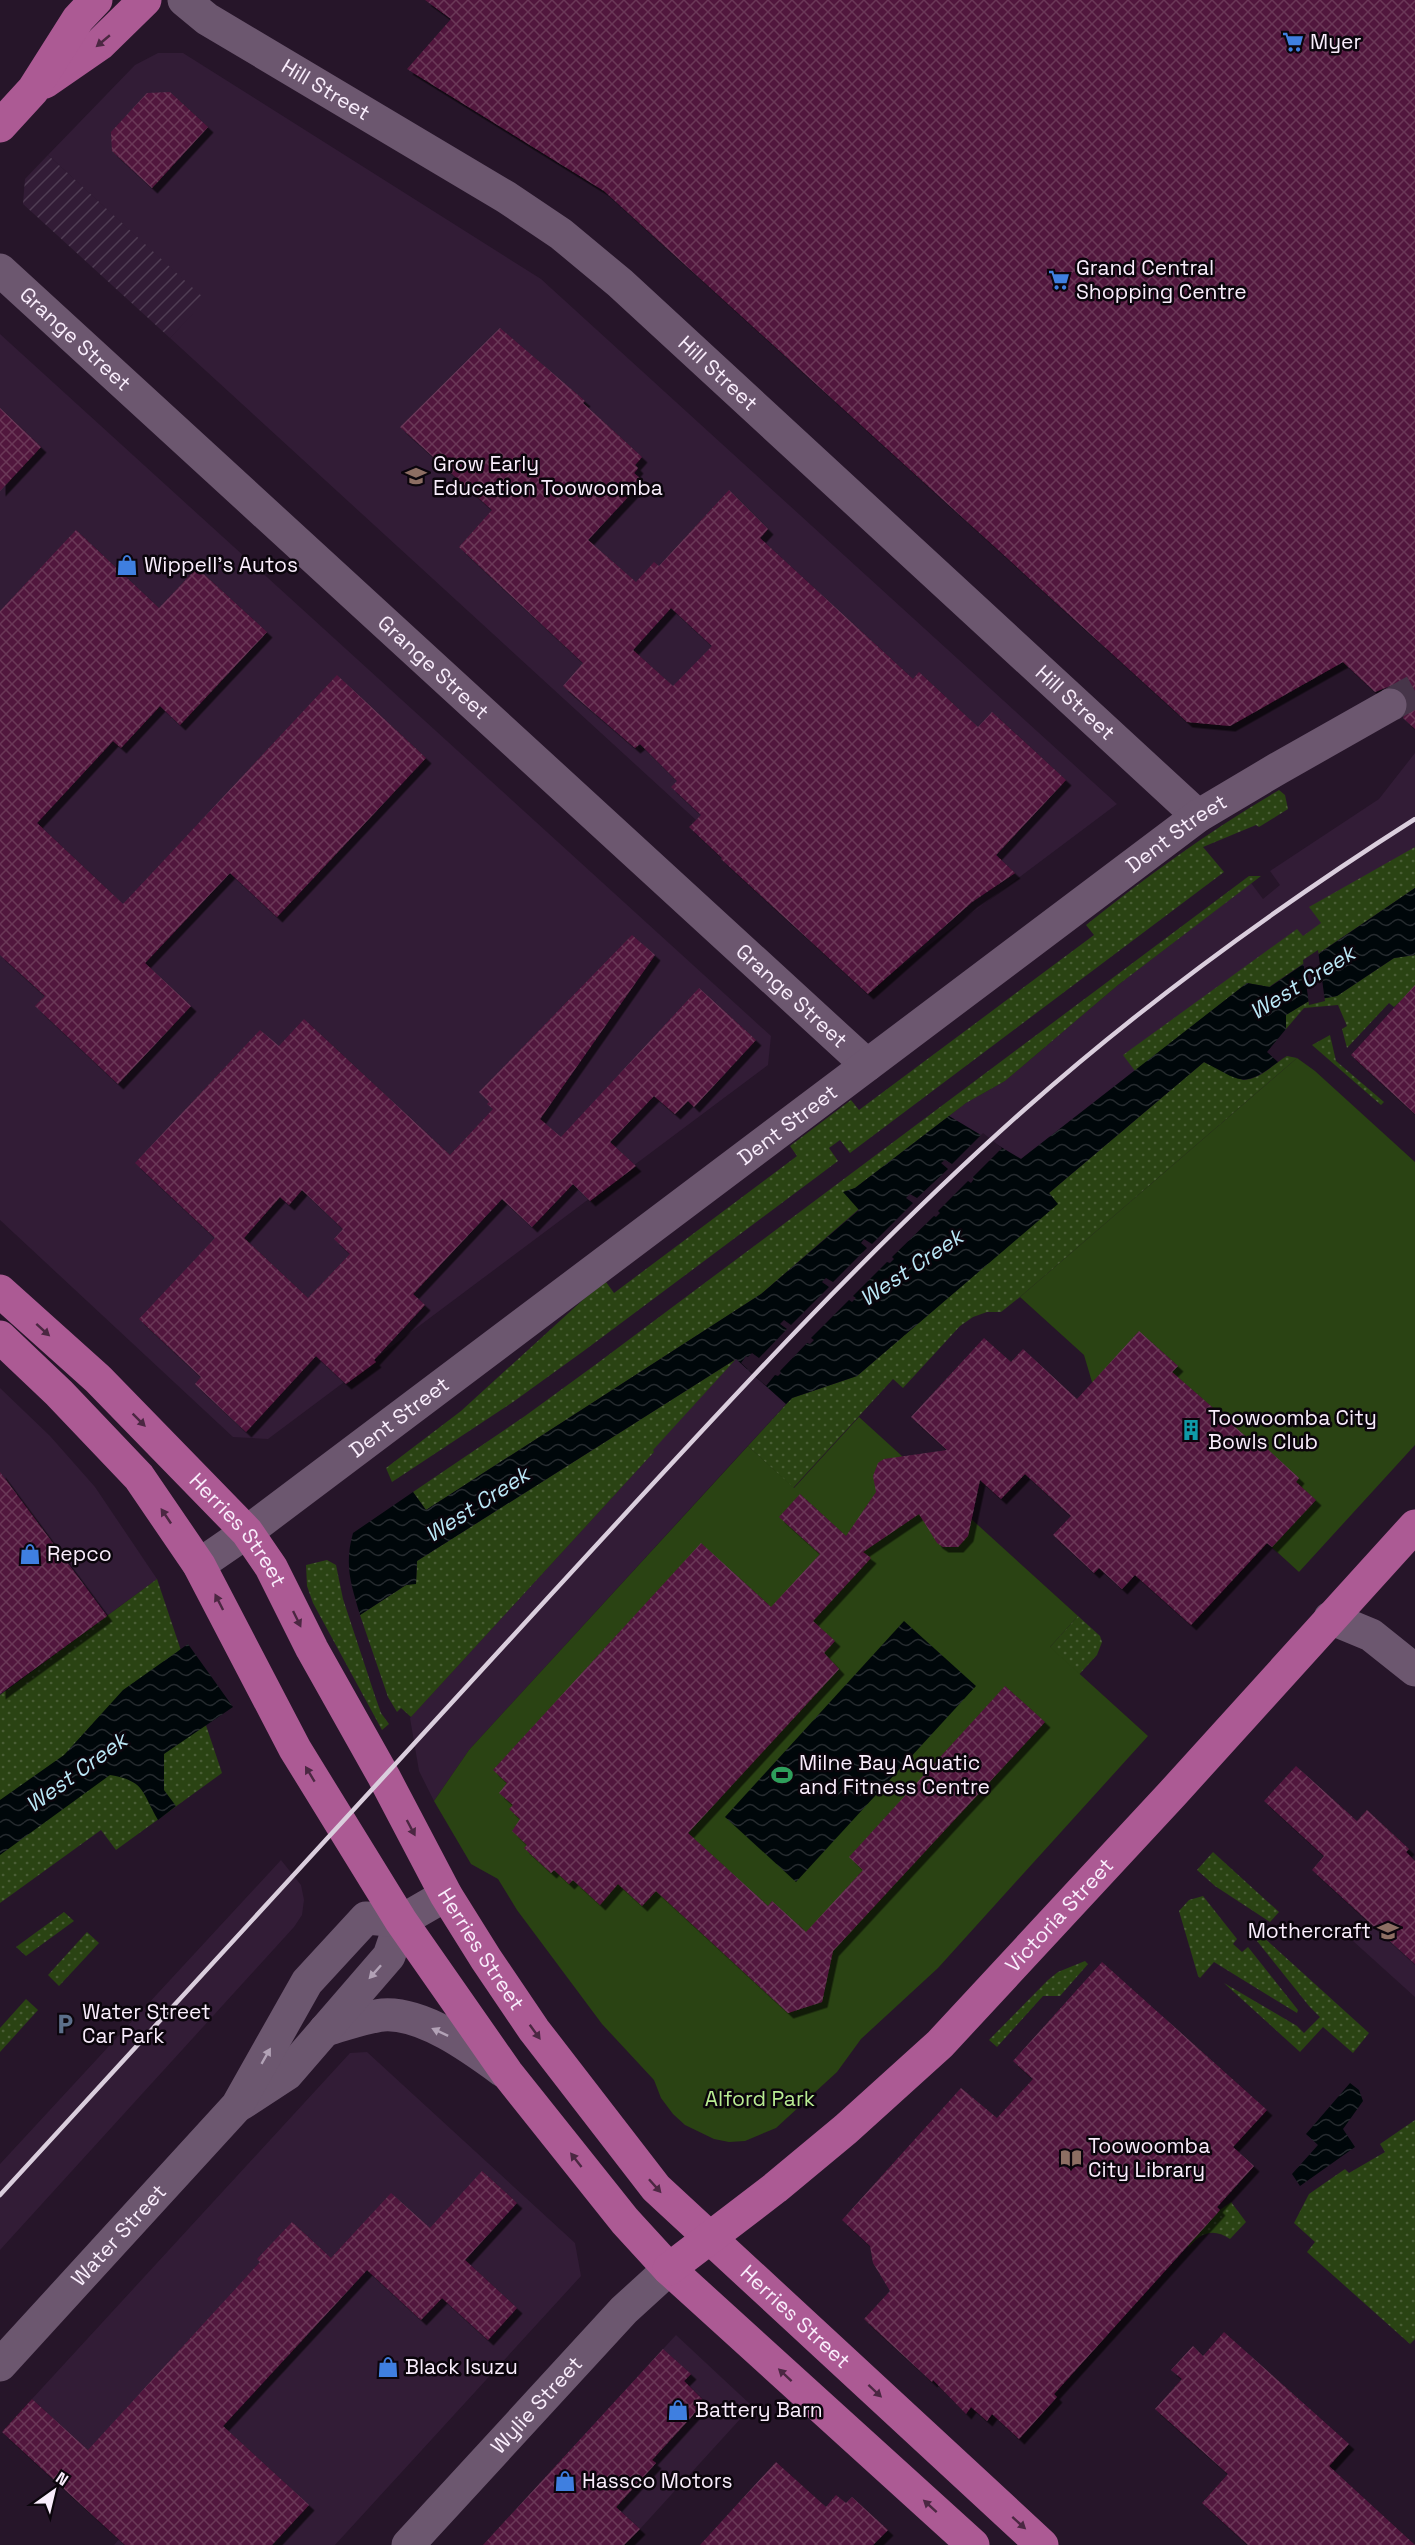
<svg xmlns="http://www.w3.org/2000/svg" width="1415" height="2545" font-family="'Space Grotesk',sans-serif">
	<defs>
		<pattern id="industrial-furrows" width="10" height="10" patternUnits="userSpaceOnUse" patternTransform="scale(1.5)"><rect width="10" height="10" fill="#321c36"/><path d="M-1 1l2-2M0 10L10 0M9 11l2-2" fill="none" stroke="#503d54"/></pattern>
		<pattern id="grass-dots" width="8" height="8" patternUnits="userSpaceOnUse" patternTransform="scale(1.5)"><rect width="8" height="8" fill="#2a4313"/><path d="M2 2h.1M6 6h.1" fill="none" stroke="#4a5e36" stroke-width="1.8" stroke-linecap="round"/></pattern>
		<pattern id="water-waves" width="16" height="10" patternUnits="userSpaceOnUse" patternTransform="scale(1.5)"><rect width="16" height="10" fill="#00070a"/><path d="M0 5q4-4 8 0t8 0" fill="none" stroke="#262b2f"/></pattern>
		<pattern id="building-cross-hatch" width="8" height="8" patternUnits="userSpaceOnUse" patternTransform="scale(1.5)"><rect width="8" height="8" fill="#51173c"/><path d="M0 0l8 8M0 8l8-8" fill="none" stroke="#6b3959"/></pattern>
		<filter id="shadow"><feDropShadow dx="5.5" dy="5.5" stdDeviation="0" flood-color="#0009"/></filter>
	</defs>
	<rect width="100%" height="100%" fill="#261529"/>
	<g fill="#321c36">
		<path d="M158 53H183L541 279 1117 804 876 985 170 338 205 300 48 155 135 65Z"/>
		<path d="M0 334 771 1036 768 1065 268 1439 233 1437 0 1220Z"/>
		<path d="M1415 753V888L1247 983 1021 1159 949 1116 966 1103 1005 1081 1118 985 1251 883 1263 899 1280 885 1270 871 1379 799Z"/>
		<path d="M736 1359 786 1404 469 1750 434 1801 419 1771 410 1718 654 1452 652 1450Z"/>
		<path d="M0 1388 50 1436 95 1487 157 1579 0 1694Z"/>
		<path d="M281 1860 301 1885 304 1900 302 1915 294 1927 0 2250V2164Z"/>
		<path d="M1415 1873V1997L1353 1941Z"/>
		<path d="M367 2052 575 2243 581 2276 335 2545H114L149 2506 32 2399 350 2053Z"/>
		<path d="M676 2335 752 2406 640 2529 563 2458Z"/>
	</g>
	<path fill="url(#industrial-furrows)" d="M48 155 206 300 170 338 23 204 25 179Z"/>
	<g fill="url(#grass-dots)">
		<path d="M1279 790 1285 795 1288 809 1259 827 1256 825 1203 847 1224 872 850 1153 840 1140 829 1148 838 1161 585 1350 513 1402 392 1482 386 1468 461 1411 585 1298 606 1282 614 1293 797 1156 790 1146 851 1100 859 1110 1094 935 1086 925C1148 875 1211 830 1279 790Z"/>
		<path d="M1415 847V888L1269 987 1247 983 1135 1071 1123 1055 1297 929 1303 936 1321 923 1309 907Z"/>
		<path d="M1249 876H1261L1118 985 1005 1081 966 1103 855 1188 844 1192 859 1209 761 1294 426 1510 413 1492 525 1416 595 1365Z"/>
		<path d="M1415 955V988L1394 1007 1389 1003 1347 1048 1342 1029 1347 1026 1338 1005 1304 1008 1286 1029V1015L1309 1001 1337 996 1394 958Z"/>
		<path d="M1330 1035 1336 1061 1384 1102 1381 1105 1312 1045Z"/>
		<path d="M1287 1056 1297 1058 1020 1297 1001 1312H987L973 1317 960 1326 903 1388 893 1379 793 1488 748 1446 792 1398 857 1376 1057 1204 1049 1193 1204 1062 1243 1080C1261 1079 1272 1065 1287 1056Z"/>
		<path d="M736 1359 653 1450 654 1452 411 1717 401 1708 397 1712 388 1697 360 1615 406 1585 416 1583 417 1561Z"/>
		<path d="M327 1560 336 1565 343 1599 375 1696 381 1713 389 1724 382 1730 313 1603 307 1586 306 1565Z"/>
		<path d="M157 1579 222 1773 116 1850 101 1830 0 1903V1695Z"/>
		<path d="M1078 1616 1100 1636 1102 1642 1097 1655 1062 1693 1050 1647Z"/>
		<path d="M1213 1852 1279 1912 1270 1922 1215 1886 1197 1870Z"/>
		<path d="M1203 1896 1237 1939 1233 1944 1242 1952 1248 1947 1298 2010 1297 2013 1214 1962 1200 1978 1198 1976 1179 1911 1189 1900Z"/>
		<path d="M64 1912 74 1921 26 1956 16 1947Z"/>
		<path d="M87 1932 99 1943 59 1986 48 1975Z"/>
		<path d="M1262 1936 1369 2033 1353 2053 1323 2027 1300 2052 1224 1983 1297 2026 1304 2033 1320 2017 1309 2006 1257 1941Z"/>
		<path d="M1085 1961 1088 1964 1060 1996H1043L997 2047 989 2040 1048 1980 1058 1972Z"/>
		<path d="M26 1999 38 2010 0 2052V2028Z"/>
		<path d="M1415 2120V2339L1410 2344 1307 2252 1315 2242 1294 2223 1309 2194 1345 2169 1349 2173 1385 2152 1380 2144Z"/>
		<path d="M1231 2202 1246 2222 1230 2239C1214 2228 1201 2232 1189 2247L1188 2245 1220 2210Z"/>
	</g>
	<g fill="#2a4313">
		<path d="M1297 1058 1315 1071 1415 1162V1445L1299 1572 1092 1382 1084 1355 1020 1297Z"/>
		<path d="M859 1417 1078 1616 1050 1647 1148 1736 938 1968 861 2039 837 2072 776 2128 745 2141 729 2142 714 2139 685 2125 673 2114 661 2098 654 2080 602 2024 517 1910 498 1879 471 1864 434 1801 469 1750 748 1446 794 1488Z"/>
	</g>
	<g fill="url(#water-waves)">
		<path d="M1415 888V955L1394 958 1337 996 1309 1001 1286 1015V1029L1267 1052 1278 1062C1242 1089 1241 1081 1204 1062L1049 1193 1058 1204 857 1376 792 1398 786 1404 736 1359 417 1561 416 1584 406 1585 360 1615C351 1584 344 1565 353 1533L413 1492 426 1510 761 1294 859 1210 843 1192 855 1188 949 1116 1021 1159 1247 983 1270 987Z"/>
		<path d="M904 1621 976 1686 796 1882 725 1817Z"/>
		<path d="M188 1644 233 1707 164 1754V1790L176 1806 158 1820C141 1791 145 1781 110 1775L0 1855V1800L64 1755 123 1690Z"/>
		<path d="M1350 2083 1359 2090 1363 2101 1343 2129 1355 2147 1300 2186 1292 2174 1318 2145 1306 2134Z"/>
	</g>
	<g fill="#261529">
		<path d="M1318 950 1325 1001 1309 1005 1303 960Z"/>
		<path d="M983 1133 1002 1148 972 1178 974 1179 971 1183 968 1181 938 1211 940 1213 936 1217 934 1216 892 1257 894 1259 890 1263 887 1262 853 1296 856 1298 852 1302 849 1300 811 1338 814 1340 810 1344 807 1343 780 1371 781 1373 778 1376 775 1375 766 1386 741 1363 746 1356 748 1357 752 1353 759 1358 787 1329 780 1324 784 1320 791 1325 829 1287 822 1282 826 1278 833 1282 867 1248 861 1243 864 1239 872 1244 913 1203 906 1198 910 1194 917 1198 948 1169 941 1163 945 1160 952 1164Z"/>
	</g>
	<g fill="url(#building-cross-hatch)" fill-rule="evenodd" filter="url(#shadow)">
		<path d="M425 0H1415V729L1403 718 1409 705 1406 695 1400 689 1390 686 1375 692 1343 662 1230 726 1187 722 604 191 407 69 451 19Z"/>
		<path d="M170 92 208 127 152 188 112 151 111 132 147 93Z"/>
		<path d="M500 328 585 401 583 403 642 457 635 465 638 468 634 473 643 481 588 540 636 582 654 562 659 566 729 490 768 529 760 538 913 679 919 672 978 727 992 712 1066 780 996 855 1015 873 972 902 868 994 721 859 722 858 689 827 701 815 671 787 677 781 640 744 635 748 563 686 583 663 459 547 492 510 400 427ZM671 608 712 646 673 686 633 650Z"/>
		<path d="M0 408 41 447 0 491Z"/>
		<path d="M76 530 159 608 197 568 267 632 180 725 160 706 121 748 113 741 37 823 123 904 337 675 426 758 277 917 230 873 145 963 191 1006 118 1084 35 1006 45 996 0 955V611Z"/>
		<path d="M632 935 655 955 540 1119 561 1137 699 988 756 1040 694 1107 688 1101 675 1114 654 1096 610 1142 636 1166 590 1201 573 1184 532 1227 502 1199 413 1294 425 1305 374 1360 376 1362 346 1384 316 1356 246 1432 195 1384 201 1377 139 1319 215 1238 135 1163 260 1030 279 1046 304 1019 450 1155 493 1109 487 1104 489 1102 479 1092ZM302 1190 343 1229 334 1239 350 1254 308 1298 244 1238 280 1197 289 1205Z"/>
		<path d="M1415 985V1114L1351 1055Z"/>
		<path d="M1139 1331 1178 1366 1172 1372 1259 1448 1263 1445 1299 1478 1296 1482 1316 1500 1272 1547 1267 1543 1191 1625 1135 1575 1122 1589 1099 1568 1094 1573 1053 1535 1071 1516 1025 1474 1001 1499 980 1480 968 1536 958 1547H943L937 1543 919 1514 863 1552 871 1558 813 1621 835 1641 824 1653 839 1669 688 1833 768 1906 772 1901 806 1932 863 1870 849 1857 1005 1686 1045 1722 833 1951 822 2002 788 2013 656 1891 642 1906 618 1884 600 1905 573 1880 569 1884 554 1870 551 1873 524 1848 527 1845 512 1831 520 1819 509 1809 513 1805 499 1793 507 1783 493 1770 701 1543 771 1607 820 1554 779 1517 800 1494 846 1536 876 1492 873 1476 878 1463 884 1459 947 1450 911 1417 984 1338 1011 1362 1023 1349 1077 1399Z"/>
		<path d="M0 1472 107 1616 0 1694Z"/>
		<path d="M1296 1766 1357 1821 1367 1810 1409 1849 1406 1852 1415 1861V1964L1312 1870 1324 1856 1264 1801Z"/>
		<path d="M1102 1962 1267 2110 1233 2147 1254 2166 1217 2207 1220 2210 1054 2394 1057 2397 1019 2439 992 2414 987 2421 971 2407 966 2414 933 2380 932 2382 864 2319 890 2291 873 2263 870 2246 842 2220 961 2088 997 2118 1033 2079 1013 2061Z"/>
		<path d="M482 2171 517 2203 465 2260 517 2308 488 2340 442 2298 421 2320 367 2270 223 2426 309 2505 272 2545H125L2 2432 32 2399 88 2450 260 2262 257 2259 292 2222 331 2258 391 2193 430 2228Z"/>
		<path d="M1224 2332 1349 2444 1329 2466 1415 2545H1248L1202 2503 1228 2474 1155 2409 1182 2379 1171 2370 1193 2346 1203 2356Z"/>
		<path d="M663 2349 691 2374 684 2381 705 2402 652 2460 656 2463 616 2507 640 2529 624 2545H483Z"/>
		<path d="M776 2462 826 2507 836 2495 846 2503 852 2497 888 2530 873 2545H700Z"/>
	</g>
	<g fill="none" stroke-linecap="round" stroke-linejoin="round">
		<path stroke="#463549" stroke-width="33" stroke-dasharray="33 16" stroke-linecap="butt" d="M1390 705 1415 691"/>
		<g stroke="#6c576f" stroke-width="33">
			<path id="s1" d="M184 0 207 19 506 197 561 234 620 283 1198 816"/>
			<path id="s2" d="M0 270 867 1065"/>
			<path id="s3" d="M199 1565 247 1532 1198 816 1277 769 1390 705"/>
			<path d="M1330 1618 1371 1635 1415 1670"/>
			<path d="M325 2030C344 2025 364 2017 383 2015 423 2012 473 2049 503 2071"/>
			<path d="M241 2104 287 2074 389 1956 401 1921"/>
			<path id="s4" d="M0 2365 237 2106 307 1982 366 1918 401 1921 446 1895"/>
			<path id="s5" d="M408 2545 624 2310 669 2269"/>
		</g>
		<g stroke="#ac5a94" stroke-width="33">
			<path d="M45 82 100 44 145 0"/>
			<path d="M0 126 33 90 78 19 96 0"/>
			<path id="s6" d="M0 1291 98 1379 247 1532 271 1567 312 1649 384 1777 446 1895 486 1959 534 2030 656 2188 1042 2545"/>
			<path d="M0 1337 59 1393 139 1477 199 1565 295 1749 401 1921 507 2073 625 2221 669 2269 973 2545"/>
			<path id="s7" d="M669 2269 775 2188 846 2129 940 2044 1172 1794 1415 1526"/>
		</g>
		<path stroke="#dacedd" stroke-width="4.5" d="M0 2195C182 1997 363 1799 545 1601 700 1433 853 1262 1024 1110 1146 1002 1278 906 1415 819"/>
	</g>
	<defs><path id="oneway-solid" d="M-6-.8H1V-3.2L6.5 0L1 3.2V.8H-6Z" transform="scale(1.5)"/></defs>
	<g fill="#4b2742">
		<use href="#oneway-solid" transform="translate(103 41) rotate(140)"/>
		<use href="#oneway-solid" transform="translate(43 1330) rotate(42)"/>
		<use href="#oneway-solid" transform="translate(139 1420) rotate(45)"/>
		<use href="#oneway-solid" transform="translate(166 1516) rotate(-124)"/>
		<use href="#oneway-solid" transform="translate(219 1602) rotate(-117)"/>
		<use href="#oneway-solid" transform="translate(297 1619) rotate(64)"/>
		<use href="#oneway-solid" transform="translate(310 1774) rotate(-121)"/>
		<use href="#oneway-solid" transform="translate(411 1828) rotate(62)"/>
		<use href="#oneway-solid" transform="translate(535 2032) rotate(54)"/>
		<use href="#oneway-solid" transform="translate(576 2160) rotate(-128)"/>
		<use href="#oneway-solid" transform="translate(655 2186) rotate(48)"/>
		<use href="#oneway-solid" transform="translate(785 2375) rotate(-137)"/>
		<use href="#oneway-solid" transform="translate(875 2391) rotate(43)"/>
		<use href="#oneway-solid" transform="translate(930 2506) rotate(-138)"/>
		<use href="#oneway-solid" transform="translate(1019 2523) rotate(42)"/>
	</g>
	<g fill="#b2a2b6">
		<use href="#oneway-solid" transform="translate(375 1972) rotate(132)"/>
		<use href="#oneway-solid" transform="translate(440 2032) rotate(-155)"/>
		<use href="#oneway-solid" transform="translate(266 2056) rotate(-60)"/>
	</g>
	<defs>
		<symbol id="supermarket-bare" viewBox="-9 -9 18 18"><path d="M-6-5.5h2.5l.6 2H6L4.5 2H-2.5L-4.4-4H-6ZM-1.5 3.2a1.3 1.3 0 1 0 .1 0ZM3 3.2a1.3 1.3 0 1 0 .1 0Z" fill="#3f7fe0" stroke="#0b050c" stroke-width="2.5" paint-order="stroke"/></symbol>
		<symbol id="school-bare" viewBox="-9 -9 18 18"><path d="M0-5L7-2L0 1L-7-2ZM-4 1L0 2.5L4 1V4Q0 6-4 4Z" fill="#8d6e63" stroke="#0b050c" stroke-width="2.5" paint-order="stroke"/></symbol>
		<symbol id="shop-bare" viewBox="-9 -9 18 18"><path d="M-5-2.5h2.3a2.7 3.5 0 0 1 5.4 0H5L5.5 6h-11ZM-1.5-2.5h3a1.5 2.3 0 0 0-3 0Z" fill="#3f7fe0" stroke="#0b050c" stroke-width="2.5" paint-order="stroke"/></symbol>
		<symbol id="building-bare" viewBox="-9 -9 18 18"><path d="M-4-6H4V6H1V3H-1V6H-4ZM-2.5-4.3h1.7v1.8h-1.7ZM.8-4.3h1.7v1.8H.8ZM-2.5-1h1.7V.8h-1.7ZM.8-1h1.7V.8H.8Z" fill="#0f9aa8" stroke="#0b050c" stroke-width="2.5" paint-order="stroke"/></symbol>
		<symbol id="stadium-bare" viewBox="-9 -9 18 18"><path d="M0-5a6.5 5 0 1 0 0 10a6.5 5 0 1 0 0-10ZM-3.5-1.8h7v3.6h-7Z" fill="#2e9e5b" stroke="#0b050c" stroke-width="2.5" paint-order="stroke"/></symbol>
		<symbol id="parking-bare" viewBox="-9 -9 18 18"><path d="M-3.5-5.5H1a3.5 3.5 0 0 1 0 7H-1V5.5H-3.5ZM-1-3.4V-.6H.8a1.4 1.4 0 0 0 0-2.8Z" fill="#5c6f8a" stroke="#0b050c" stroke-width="2.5" paint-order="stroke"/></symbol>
		<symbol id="library-bare" viewBox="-9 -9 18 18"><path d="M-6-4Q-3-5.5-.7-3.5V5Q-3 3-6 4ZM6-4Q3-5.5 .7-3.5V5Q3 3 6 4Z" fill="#8d6e63" stroke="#0b050c" stroke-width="2.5" paint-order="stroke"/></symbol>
	</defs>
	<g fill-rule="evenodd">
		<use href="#supermarket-bare" x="1278" y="27" width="30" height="30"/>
		<use href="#supermarket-bare" x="1044" y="265" width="30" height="30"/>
		<use href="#school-bare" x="401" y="461" width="30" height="30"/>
		<use href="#shop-bare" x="112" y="550" width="30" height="30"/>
		<use href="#building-bare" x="1176" y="1415" width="30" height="30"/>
		<use href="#shop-bare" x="15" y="1539" width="30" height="30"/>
		<use href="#stadium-bare" x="767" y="1760" width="30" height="30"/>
		<use href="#school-bare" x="1373" y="1916" width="30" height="30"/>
		<use href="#parking-bare" x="50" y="2009" width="30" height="30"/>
		<use href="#library-bare" x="1056" y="2143" width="30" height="30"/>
		<use href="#shop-bare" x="373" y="2352" width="30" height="30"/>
		<use href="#shop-bare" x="663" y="2395" width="30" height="30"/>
		<use href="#shop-bare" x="550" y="2466" width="30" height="30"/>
	</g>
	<g text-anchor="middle" stroke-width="5" stroke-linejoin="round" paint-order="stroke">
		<g font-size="21" fill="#f9edfc" stroke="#0b050c" text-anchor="start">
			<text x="1310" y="49">Myer</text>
			<text x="1076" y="275">Grand Central<tspan x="1076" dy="24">Shopping Centre</tspan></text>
			<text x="433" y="471">Grow Early<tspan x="433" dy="24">Education Toowoomba</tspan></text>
			<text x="144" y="572">Wippell's Autos</text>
			<text x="1208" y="1425">Toowoomba City<tspan x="1208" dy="24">Bowls Club</tspan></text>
			<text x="47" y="1561">Repco</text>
			<text x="799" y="1770">Milne Bay Aquatic<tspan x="799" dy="24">and Fitness Centre</tspan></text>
			<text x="1371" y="1938" text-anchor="end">Mothercraft</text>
			<text x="82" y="2019">Water Street<tspan x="82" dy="24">Car Park</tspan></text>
			<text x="1088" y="2153">Toowoomba<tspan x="1088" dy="24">City Library</tspan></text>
			<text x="405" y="2374">Black Isuzu</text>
			<text x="695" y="2417">Battery Barn</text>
			<text x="582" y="2488">Hassco Motors</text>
		</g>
		<g font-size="21" fill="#f9edfc" stroke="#0b050c">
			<text dy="7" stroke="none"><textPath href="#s1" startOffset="168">Hill Street</textPath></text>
			<text dy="7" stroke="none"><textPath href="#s2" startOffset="102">Grange Street</textPath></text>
			<text dy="7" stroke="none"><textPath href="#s1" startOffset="654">Hill Street</textPath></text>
			<text dy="7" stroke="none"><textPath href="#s2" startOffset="588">Grange Street</textPath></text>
			<text dy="7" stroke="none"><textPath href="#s1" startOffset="1140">Hill Street</textPath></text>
			<text dy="7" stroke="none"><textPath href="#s3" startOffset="1221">Dent Street</textPath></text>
			<text dy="7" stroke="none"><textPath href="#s2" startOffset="1074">Grange Street</textPath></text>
			<text dy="7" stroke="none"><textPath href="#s3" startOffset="735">Dent Street</textPath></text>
			<text dy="7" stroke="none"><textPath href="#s3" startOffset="249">Dent Street</textPath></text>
			<text dy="7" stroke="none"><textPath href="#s6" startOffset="338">Herries Street</textPath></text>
			<text dy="7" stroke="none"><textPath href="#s7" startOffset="528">Victoria Street</textPath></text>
			<text dy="7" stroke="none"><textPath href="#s6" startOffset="824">Herries Street</textPath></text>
			<text dy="7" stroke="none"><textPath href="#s4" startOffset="176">Water Street</textPath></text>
			<text dy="7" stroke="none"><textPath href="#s6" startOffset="1310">Herries Street</textPath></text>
			<text dy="7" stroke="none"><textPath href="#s5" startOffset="190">Wylie Street</textPath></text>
		</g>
		<g font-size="21" fill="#b9ec93" stroke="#0b050c">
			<text x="760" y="2106">Alford Park</text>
		</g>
		<g font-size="22" font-style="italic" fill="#bbe8f7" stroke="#0b050c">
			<text transform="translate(1302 982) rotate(-32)" y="8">West Creek</text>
			<text transform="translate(911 1267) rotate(-34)" y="8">West Creek</text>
			<text transform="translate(477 1504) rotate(-33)" y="8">West Creek</text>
			<text transform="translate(76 1772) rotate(-36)" y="8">West Creek</text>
		</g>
	</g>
	<g transform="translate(54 2491) rotate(34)" stroke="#0b050c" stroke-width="4.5" paint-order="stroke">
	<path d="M0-4.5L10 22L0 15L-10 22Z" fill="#f9edfc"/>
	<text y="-9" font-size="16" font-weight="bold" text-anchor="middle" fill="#f9edfc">N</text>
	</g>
</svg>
